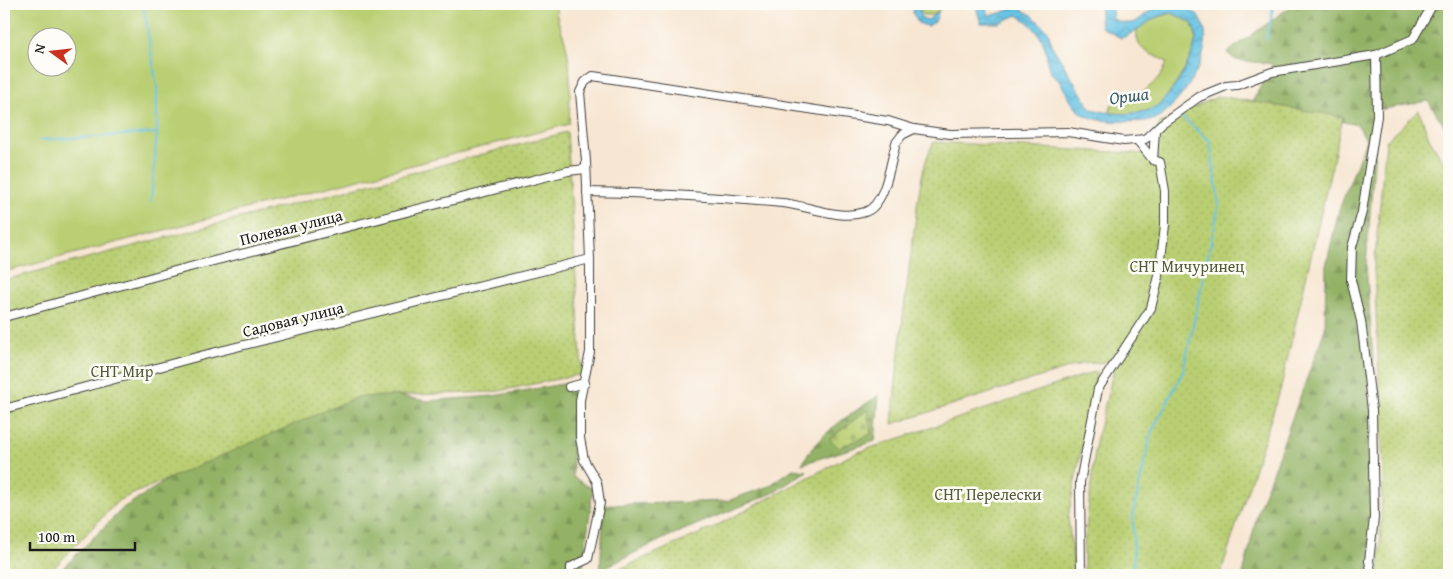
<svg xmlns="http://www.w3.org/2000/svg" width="1453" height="579" font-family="'Gentium Book Plus',serif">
	<defs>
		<pattern id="forest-firs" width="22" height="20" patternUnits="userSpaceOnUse" patternTransform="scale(1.25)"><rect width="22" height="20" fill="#93b265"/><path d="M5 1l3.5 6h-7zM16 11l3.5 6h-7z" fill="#7e9857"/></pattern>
		<pattern id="cemetery-stones" width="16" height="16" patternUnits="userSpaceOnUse" patternTransform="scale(1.25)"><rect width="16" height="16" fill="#bacf73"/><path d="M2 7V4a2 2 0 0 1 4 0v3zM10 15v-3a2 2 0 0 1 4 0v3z" fill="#9fb163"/></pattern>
		<pattern id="garden-dots" width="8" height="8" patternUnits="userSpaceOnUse" patternTransform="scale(1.25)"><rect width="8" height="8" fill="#bacf73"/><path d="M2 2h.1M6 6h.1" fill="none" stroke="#9fb163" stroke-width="1.8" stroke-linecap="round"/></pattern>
		<pattern id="water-waves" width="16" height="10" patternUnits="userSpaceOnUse" patternTransform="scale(1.25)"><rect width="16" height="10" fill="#66c2e4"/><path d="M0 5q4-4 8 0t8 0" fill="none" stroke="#58a6c3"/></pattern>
	</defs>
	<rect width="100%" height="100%" fill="#fdfcf7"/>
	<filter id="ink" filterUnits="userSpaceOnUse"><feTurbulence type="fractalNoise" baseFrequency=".02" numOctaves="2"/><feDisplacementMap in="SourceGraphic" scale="10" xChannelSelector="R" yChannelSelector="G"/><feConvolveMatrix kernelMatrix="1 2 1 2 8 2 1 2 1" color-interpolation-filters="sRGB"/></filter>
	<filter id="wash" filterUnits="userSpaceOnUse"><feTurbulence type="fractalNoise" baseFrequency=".0096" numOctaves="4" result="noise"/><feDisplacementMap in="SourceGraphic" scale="20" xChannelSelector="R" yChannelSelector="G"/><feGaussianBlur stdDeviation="1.12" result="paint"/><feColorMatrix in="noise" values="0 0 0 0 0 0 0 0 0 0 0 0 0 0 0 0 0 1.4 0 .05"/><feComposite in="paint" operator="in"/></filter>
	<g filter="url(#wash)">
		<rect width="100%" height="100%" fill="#f7e6d2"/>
		<g fill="#bacf73" stroke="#6b7648" fill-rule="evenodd">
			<path d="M4 4H556C555 19 563 31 566 45 572 70 570 99 569 124L4 272ZM38 38H68V68H38Z"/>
			<path d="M919 4H945L933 15H923L918 8Z"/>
			<path d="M1172 13 1192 23C1193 28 1196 33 1196 38 1194 58 1169 103 1149 110 1139 114 1126 114 1115 115L1109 114 1112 104C1134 97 1160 87 1167 62 1151 52 1135 53 1137 30L1149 20Z"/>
		</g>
		<g fill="url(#forest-firs)" stroke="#586740">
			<path d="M1294 4H1325L1337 8 1342 4H1449V133L1428 101 1378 110 1366 265 1373 357 1378 509 1372 575H1243L1258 511 1325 329 1326 266 1339 210 1366 140 1358 125 1252 102 1273 64 1236 60 1227 53Z"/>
			<path d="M580 381 572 419 573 477 593 489 582 575H56L123 508 217 448 366 390 427 401 493 396Z"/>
			<path d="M879 395 875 441 802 464C818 433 850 415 879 395Z"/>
			<path d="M793 469 807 471 773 493 667 537 600 570 604 505 727 501 769 486Z"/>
		</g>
		<path fill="url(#cemetery-stones)" stroke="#6b7648" d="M867 410 871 434 839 448 830 439Z"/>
		<g fill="url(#garden-dots)" stroke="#6b7648">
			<path d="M1219 96 1343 117 1280 391 1220 575H1084V547L1096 441 1116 361 1081 364 892 424C897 362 905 300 913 238 917 210 920 166 934 142L1149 154 1160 123Z"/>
			<path d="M1419 110 1429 138 1449 171V575H1379L1383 469 1374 267 1386 141Z"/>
			<path d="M567 132 582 374 494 392 357 397 119 500 47 575H4V280Z"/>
			<path d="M1097 371 1068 517 1075 575H606L710 529 853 454Z"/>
		</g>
		<g fill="url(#water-waves)" stroke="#416f80">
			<path d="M914 4H919L921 18 928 20 939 10 935 22 927 26 918 23 913 13Z"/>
			<path d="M975 4H984L989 15C1000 15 1006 10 1016 7L1032 15 1048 31 1052 46 1091 109C1111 114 1129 116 1149 110 1169 104 1194 58 1196 38 1196 33 1193 28 1192 23L1172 13C1149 16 1141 31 1121 38L1101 27 1100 14 1102 4H1111L1113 19C1120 22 1127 25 1135 22 1140 20 1145 14 1150 11 1159 5 1176 3 1187 8 1231 29 1186 103 1155 119 1146 123 1105 122 1095 119 1072 112 1071 99 1060 82 1057 78 1052 75 1050 71 1047 66 1047 58 1046 52 1043 36 1031 22 1017 15L999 23H981Z"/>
		</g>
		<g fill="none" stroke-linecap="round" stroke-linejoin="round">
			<g stroke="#66c2e4" stroke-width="2">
				<path d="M143 4 157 87V133L151 201"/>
				<path d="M1266 39 1274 4"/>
				<path d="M40 140 157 133"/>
				<path d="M1134 575 1133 513 1151 433 1183 372 1219 205 1210 141 1178 114"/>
			</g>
		</g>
	</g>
	<g filter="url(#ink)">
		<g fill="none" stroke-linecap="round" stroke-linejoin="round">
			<defs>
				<g id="minor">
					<path d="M1137 140 1153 160"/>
					<path d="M587 192C652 193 717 197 782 203 807 205 839 221 865 212 886 205 890 163 896 143L902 135 914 129"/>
					<path d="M4 317 182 269 568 171 586 169"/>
					<path d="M569 387 585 383"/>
					<path d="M4 409 204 355 590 259"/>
					<path d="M571 575V567L588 559 600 503 597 482 584 460 580 438V400L590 352V259L586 161 580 92 585 82 593 76 888 121 914 129 950 134 1068 132 1124 141 1145 139 1161 124 1199 97 1226 86 1237 85 1272 72 1376 55 1413 39 1433 4"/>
					<path d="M1081 575 1080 482 1098 389 1151 308 1159 276 1165 225V191L1160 162 1153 160 1155 131"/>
					<path d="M1372 575 1369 561 1374 518 1372 410 1361 321 1351 280 1352 247 1362 212 1377 116 1376 55"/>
				</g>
			</defs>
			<use href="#minor" stroke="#3d3a37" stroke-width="10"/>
			<use href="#minor" stroke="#fff" stroke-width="8"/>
		</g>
	</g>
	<g text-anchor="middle" stroke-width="5" stroke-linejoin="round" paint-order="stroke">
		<g font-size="16" fill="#1c1c1c" stroke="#fdfcf7">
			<text transform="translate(291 227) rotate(-14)" y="6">Полевая улица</text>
			<text transform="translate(293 319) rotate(-14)" y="6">Садовая улица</text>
		</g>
		<g font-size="16" fill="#535b3a" stroke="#fdfcf7">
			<text x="1187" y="272">СНТ Мичуринец</text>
			<text x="122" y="377">СНТ Мир</text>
			<text x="988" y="500">СНТ Перелески</text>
		</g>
		<g font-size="18" font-style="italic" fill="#3a5e6c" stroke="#fdfcf7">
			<text transform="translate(1129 96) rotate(-7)" y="6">Орша</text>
		</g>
	</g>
	<rect width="1453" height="579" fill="none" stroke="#fdfcf7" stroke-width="20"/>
	<g transform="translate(52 52) rotate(285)"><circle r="24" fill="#fdfcf7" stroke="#a3a29f"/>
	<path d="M0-4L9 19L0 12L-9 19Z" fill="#c8321e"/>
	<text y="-8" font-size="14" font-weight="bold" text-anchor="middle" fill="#1c1c1c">N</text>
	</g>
	<path d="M30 542v8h105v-8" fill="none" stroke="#1c1c1c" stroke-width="2.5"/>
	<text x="38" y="542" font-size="15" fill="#1c1c1c" stroke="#fdfcf7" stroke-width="4" paint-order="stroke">100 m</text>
</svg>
